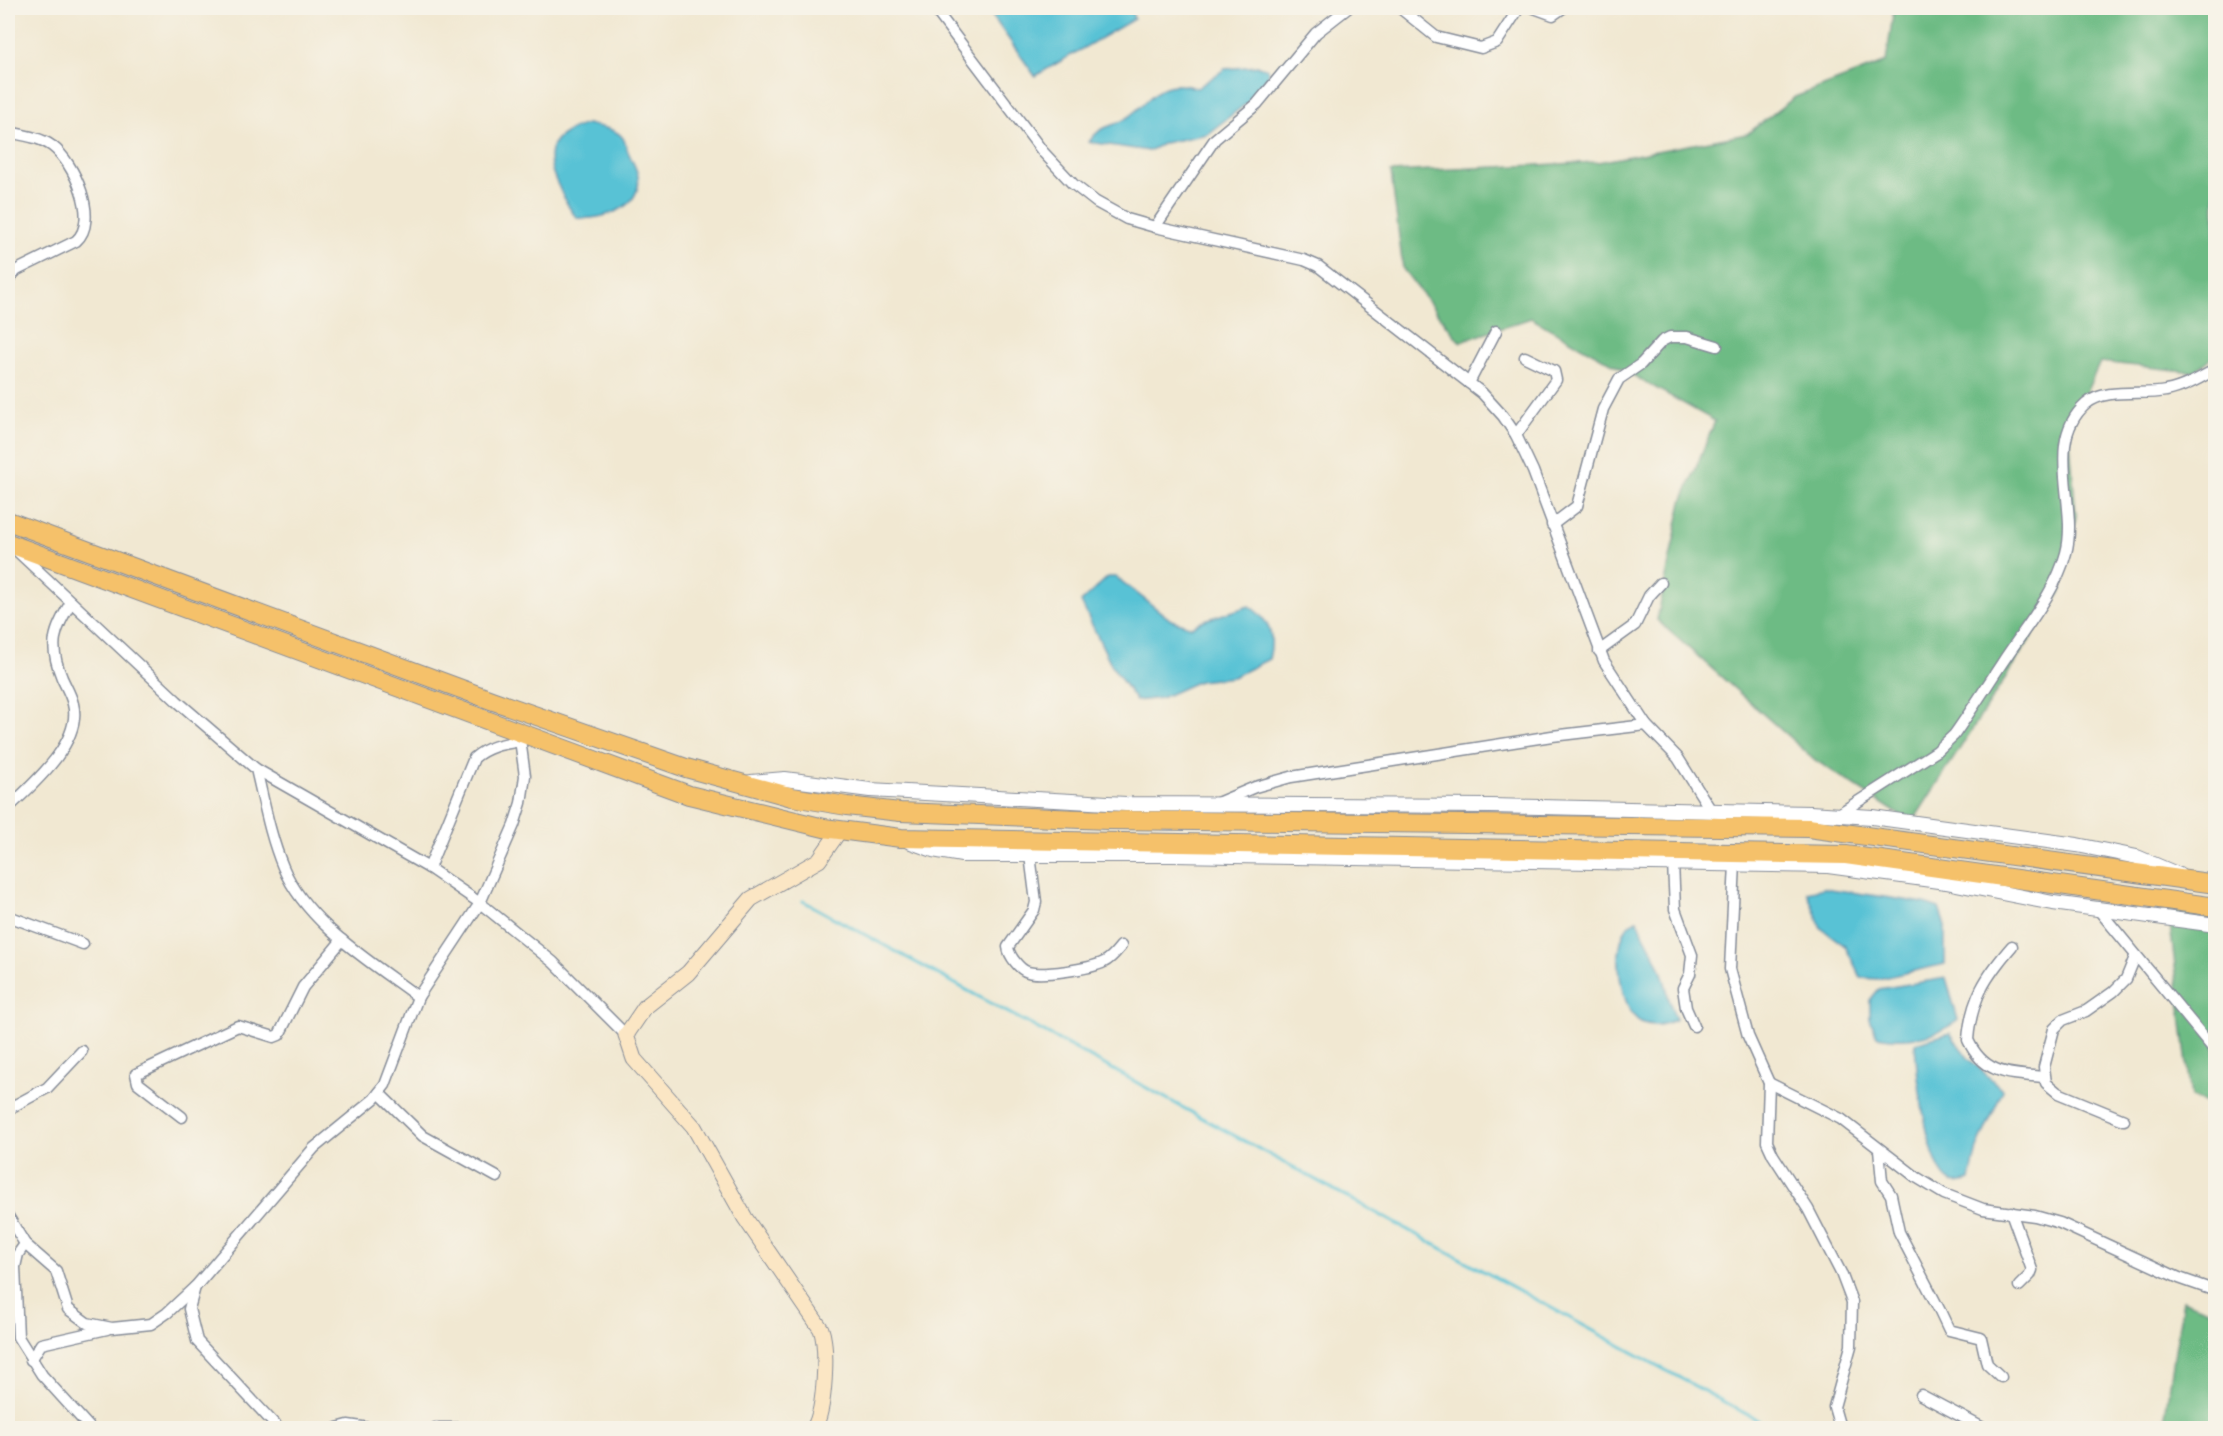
<svg xmlns="http://www.w3.org/2000/svg" width="2223" height="1436" font-family="'Sorts Mill Goudy',serif">
	<rect width="100%" height="100%" fill="#f7f3e8"/>
	<filter id="ink" filterUnits="userSpaceOnUse"><feTurbulence type="fractalNoise" baseFrequency=".0167" numOctaves="2"/><feDisplacementMap in="SourceGraphic" scale="12" xChannelSelector="R" yChannelSelector="G"/><feConvolveMatrix kernelMatrix="1 2 1 2 8 2 1 2 1" color-interpolation-filters="sRGB"/></filter>
	<filter id="wash" filterUnits="userSpaceOnUse"><feTurbulence type="fractalNoise" baseFrequency=".008" numOctaves="4" result="noise"/><feDisplacementMap in="SourceGraphic" scale="24" xChannelSelector="R" yChannelSelector="G"/><feGaussianBlur stdDeviation="1.35" result="paint"/><feColorMatrix in="noise" values="0 0 0 0 0 0 0 0 0 0 0 0 0 0 0 0 0 1.4 0 .05"/><feComposite in="paint" operator="in"/></filter>
	<g filter="url(#wash)">
		<rect width="100%" height="100%" fill="#f1e8d2"/>
		<g fill="#6dbb84" stroke="#447571" stroke-width="1.5">
			<path d="M1894 8H2215V355L2194 372 2100 362 2069 430 2076 516 2061 591 1912 823 1815 760 1657 620 1682 502 1715 421 1531 318 1460 342 1403 269 1391 172 1598 162 1747 134 1795 97 1886 62Z"/>
			<path d="M2167 900 2215 910V1106L2191 1097Z"/>
			<path d="M2183 1300 2215 1313V1428H2163Z"/>
		</g>
		<g fill="#59c2d5" stroke="#3a789a" stroke-width="1.5">
			<path d="M1002 8H1131L1134 19 1035 76 991 14Z"/>
			<path d="M1258 66 1268 69 1269 74 1256 96 1207 134 1164 143 1149 151 1089 142C1103 122 1112 129 1128 117 1155 97 1158 77 1197 88L1225 69Z"/>
			<path d="M587 124C597 126 617 129 622 137 626 141 626 149 629 154 634 165 642 177 637 190 630 212 597 220 577 218 566 206 563 195 556 181 542 148 553 134 587 124Z"/>
			<path d="M1108 577H1116L1171 620 1192 627 1202 621 1249 606C1270 620 1275 635 1269 659L1233 677 1199 681 1161 698 1136 701 1112 666 1081 602Z"/>
			<path d="M1824 888 1924 903 1939 908 1945 926V964L1878 979 1861 978 1845 946 1821 928 1807 892Z"/>
			<path d="M1637 920C1645 939 1656 954 1662 973 1668 989 1668 1004 1676 1019 1665 1025 1654 1028 1641 1022 1620 1013 1606 931 1637 920Z"/>
			<path d="M1946 978 1958 1020C1936 1038 1904 1041 1877 1036L1870 1019V1000L1879 989Z"/>
			<path d="M1950 1033 1968 1058 2003 1090 1977 1148 1970 1180C1964 1182 1958 1184 1952 1182 1927 1174 1916 1068 1915 1043Z"/>
		</g>
		<g fill="none" stroke-linecap="round" stroke-linejoin="round">
			<path stroke="#59c2d5" stroke-width="3" d="M803 901 1772 1428"/>
		</g>
	</g>
	<g filter="url(#ink)">
		<g fill="none" stroke-linecap="round" stroke-linejoin="round">
			<defs>
				<g id="minor">
					<path d="M934 8 1043 152 1073 184 1096 202 1127 219 1155 227 1304 260 1318 266 1482 393 1503 416 1516 435 1533 471 1604 661 1646 725 1678 758 1710 809"/>
					<path d="M1400 8 1436 37 1481 48 1497 42 1519 8"/>
					<path d="M1534 8 1553 15 1563 8"/>
					<path d="M8 132C22 135 39 137 52 146 74 162 100 220 76 241L17 270 8 279"/>
					<path d="M1155 227 1215 139 1257 104 1316 33 1348 8"/>
					<path d="M1469 383 1496 331"/>
					<path d="M1516 435 1556 380 1554 371 1525 357"/>
					<path d="M1552 525 1577 506 1603 409 1619 379 1641 364 1662 341 1670 337H1687L1717 346"/>
					<path d="M16 550 177 701 256 769 429 868 480 903 553 962 626 1035"/>
					<path d="M1599 651 1635 625 1649 596 1661 583"/>
					<path d="M256 769C264 802 270 836 283 867 306 923 371 962 418 997"/>
					<path d="M1217 803 1255 787 1291 777 1552 736 1646 725"/>
					<path d="M8 808C32 785 83 742 73 704 71 695 66 687 62 678 48 644 54 632 71 602"/>
					<path d="M1837 815 1937 751 1954 735C1971 711 1986 687 2002 663 2024 629 2056 592 2066 553 2079 506 2043 442 2086 404 2105 387 2142 396 2166 391 2183 388 2200 378 2216 369"/>
					<path d="M1030 855 1036 902 1034 910 1008 947C1009 956 1020 970 1028 972 1042 976 1090 969 1104 962 1111 959 1116 952 1121 946"/>
					<path d="M1673 863 1675 909 1692 955 1690 974 1683 988 1686 1008 1694 1026"/>
					<path d="M1735 863 1730 969 1748 1036 1769 1083 1767 1142 1773 1155 1808 1209 1841 1273 1852 1302 1851 1346 1834 1407 1840 1428"/>
					<path d="M429 868 474 758C488 746 503 744 520 741"/>
					<path d="M2098 909 2216 1052"/>
					<path d="M8 916 83 944"/>
					<path d="M2012 946C1986 976 1971 999 1968 1040 1984 1075 2010 1074 2044 1077"/>
					<path d="M1769 1083 1841 1119 1916 1177 1944 1194 1983 1209 2035 1216 2060 1223 2179 1278 2216 1291"/>
					<path d="M379 1093 423 1136 497 1177"/>
					<path d="M8 1109 47 1088 82 1051"/>
					<path d="M182 1117 138 1083 136 1074 238 1026 274 1037 279 1035 303 987 342 940"/>
					<path d="M2124 1120 2058 1093 2046 1083 2044 1067 2054 1029 2063 1020 2086 1011 2113 992 2126 979 2135 957"/>
					<path d="M1879 1149 1882 1181 1891 1195 1899 1232 1940 1311 1949 1330 1981 1338 1987 1364 2001 1377"/>
					<path d="M2011 1212 2032 1270 2030 1275 2019 1286"/>
					<path d="M8 1216 25 1244 56 1271 68 1309 87 1323 112 1328 151 1324 167 1313 196 1286 314 1148 374 1099 385 1085 418 997 480 903 514 825 521 803 525 776 519 732"/>
					<path d="M25 1244 18 1254 15 1267 18 1337 42 1375 90 1428"/>
					<path d="M195 1287 189 1309 197 1341 278 1428"/>
					<path d="M31 1360 41 1344 107 1329"/>
					<path d="M1921 1395 1983 1428"/>
					<path d="M337 1428 348 1425 369 1428"/>
					<path d="M435 1428H462"/>
				</g>
				<g id="tertiary">
					<path d="M751 782 785 779 870 790 1126 804 1491 806 1810 813 1872 817 2077 845 2137 857 2179 875"/>
					<path d="M908 841 933 850 962 855H1173L1828 866 1946 882 2053 903 2216 925"/>
				</g>
				<path id="secondary" d="M814 1428C825 1410 828 1349 821 1329L745 1218 694 1127 634 1059 626 1035 645 1007 688 973 751 899 819 860 840 830"/>
				<g id="trunk">
					<path d="M8 521 491 700 686 768 792 797 847 806 900 812 1108 820 1808 828 2216 884"/>
					<path d="M8 543 689 795 824 828 901 838 1846 855 2216 907"/>
				</g>
			</defs>
			<use href="#minor" stroke="#868c98" stroke-width="13"/>
			<use href="#tertiary" stroke="#868c98" stroke-width="16"/>
			<use href="#secondary" stroke="#868c98" stroke-width="17"/>
			<use href="#trunk" stroke="#868c98" stroke-width="20"/>
			<use href="#minor" stroke="#fff" stroke-width="10"/>
			<use href="#tertiary" stroke="#fff" stroke-width="14"/>
			<use href="#secondary" stroke="#fbe6c4" stroke-width="15"/>
			<use href="#trunk" stroke="#f5c16b" stroke-width="18"/>
		</g>
	</g>
	<rect width="2223" height="1436" fill="none" stroke="#f7f3e8" stroke-width="30"/>
</svg>
